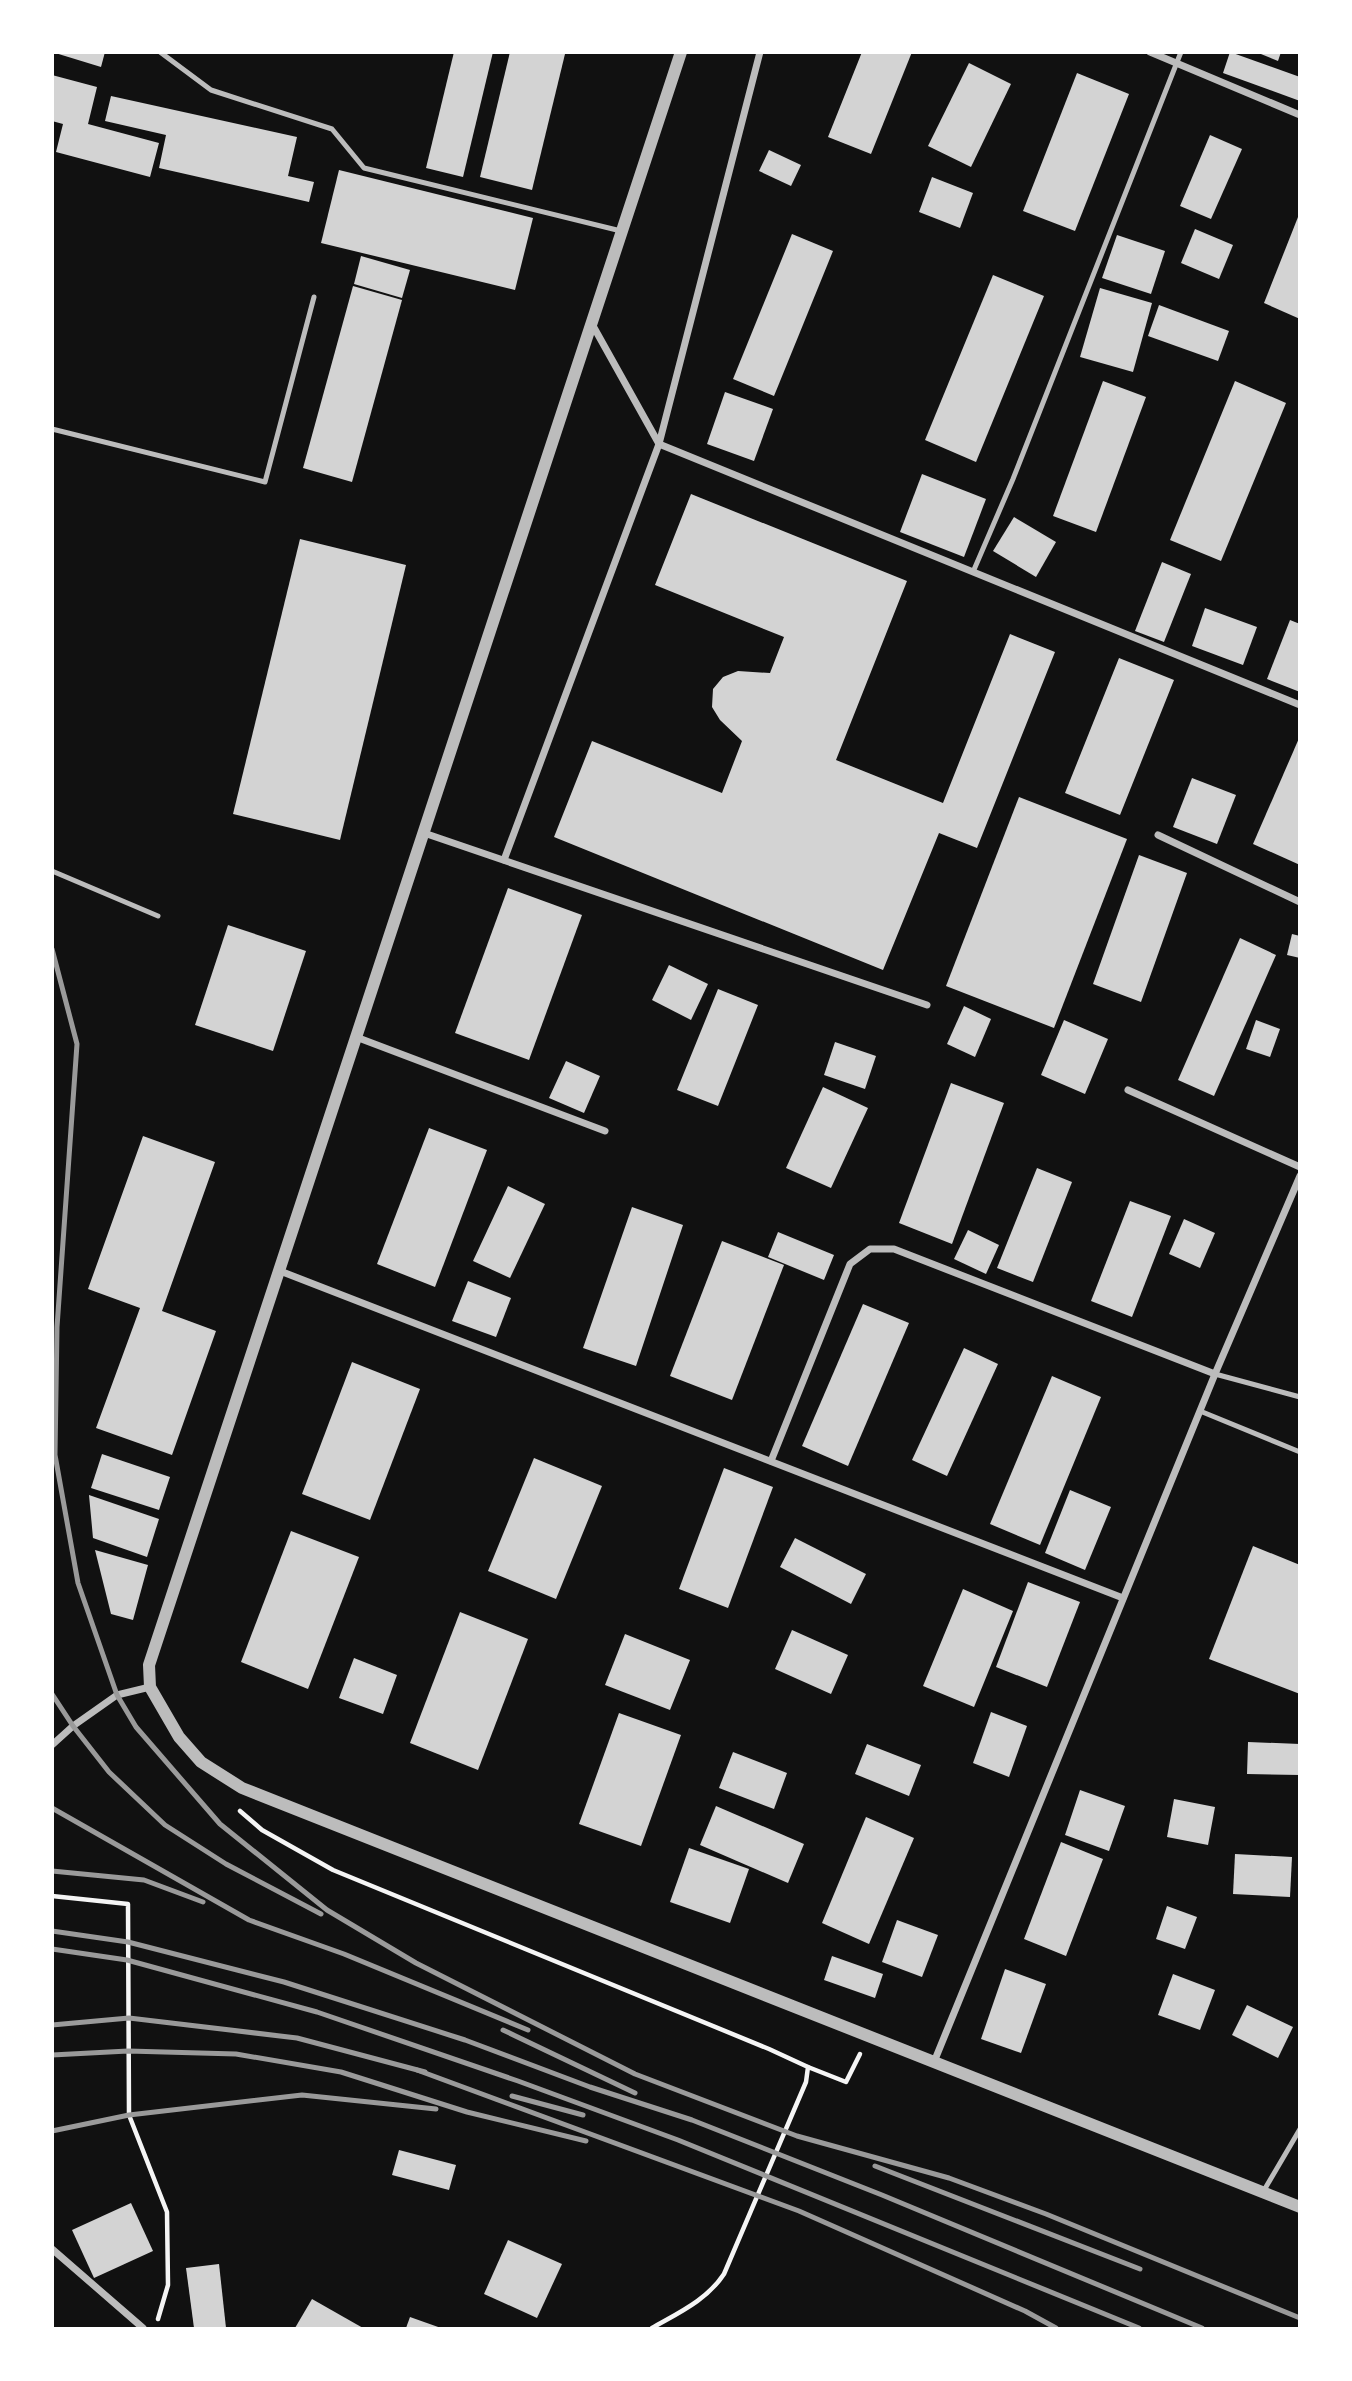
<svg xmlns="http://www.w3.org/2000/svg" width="1352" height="2381" font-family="Inter,sans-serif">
	<rect width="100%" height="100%" fill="#111"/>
	<g fill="#d3d3d3">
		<path d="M52 52H105L101 67Z"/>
		<path d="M454 52H493L463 177 426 168Z"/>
		<path d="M510 52 565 54 532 190 480 177Z"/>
		<path d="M862 52H912L871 154 828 137Z"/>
		<path d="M1230 52 1300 77V101L1223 73Z"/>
		<path d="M1256 52H1281L1278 61Z"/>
		<path d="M969 63 1011 84 971 167 928 146Z"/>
		<path d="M1077 73 1129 94 1075 231 1023 211Z"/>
		<path d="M52 75 97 87 88 124 159 143 150 177 56 152 63 124 52 121Z"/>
		<path d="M111 96 297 137 288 176 314 182 309 202 159 168 166 135 105 121Z"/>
		<path d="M1210 135 1242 149 1211 219 1180 206Z"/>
		<path d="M769 150 801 165 791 186 759 171Z"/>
		<path d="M339 170 533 218 515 290 321 243Z"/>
		<path d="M932 177 973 193 960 228 919 212Z"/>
		<path d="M1300 212V319L1264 303Z"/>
		<path d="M1195 229 1233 245 1219 279 1181 263Z"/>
		<path d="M792 234 833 251 774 396 733 379Z"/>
		<path d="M1117 235 1165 251 1151 294 1102 278Z"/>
		<path d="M361 256 410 270 402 298 354 284Z"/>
		<path d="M993 275 1044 296 976 462 925 440Z"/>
		<path d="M353 286 402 300 352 482 303 468Z"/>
		<path d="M1100 288 1152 303 1133 372 1080 357Z"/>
		<path d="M1159 305 1229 331 1218 361 1148 336Z"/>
		<path d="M1103 381 1146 397 1096 532 1053 516Z"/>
		<path d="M1235 381 1286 403 1221 561 1170 540Z"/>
		<path d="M725 392 773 409 754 461 707 444Z"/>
		<path d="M922 474 986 499 964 557 900 532Z"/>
		<path d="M691 494 907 581 836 760 943 803 1010 634 1055 652 977 848 939 833 883 970 554 837 592 741 722 793 742 741 720 720 712 707 713 689 723 677 738 671 770 673 784 637 655 585Z"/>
		<path d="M1014 517 1056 542 1036 577 993 551Z"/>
		<path d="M300 539 406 565 340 840 233 814Z"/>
		<path d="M1162 562 1191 574 1164 642 1135 631Z"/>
		<path d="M1205 608 1257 627 1243 665 1192 646Z"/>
		<path d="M1290 620 1300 624V692L1267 679Z"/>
		<path d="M1119 658 1174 680 1120 815 1065 793Z"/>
		<path d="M1300 736V865L1253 844Z"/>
		<path d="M1192 778 1236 795 1217 844 1173 827Z"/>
		<path d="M1019 797 1127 839 1054 1028 946 986Z"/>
		<path d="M1139 855 1187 873 1141 1002 1093 984Z"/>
		<path d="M508 888 582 915 529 1060 455 1033Z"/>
		<path d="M228 925 306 951 273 1051 195 1025Z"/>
		<path d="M1292 934 1300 936V958L1287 955Z"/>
		<path d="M1240 938 1276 955 1214 1096 1178 1080Z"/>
		<path d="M669 965 708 984 691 1020 652 1000Z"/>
		<path d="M718 989 758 1005 718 1106 677 1090Z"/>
		<path d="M964 1006 991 1019 975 1057 947 1044Z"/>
		<path d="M1064 1020 1108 1039 1085 1094 1041 1075Z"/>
		<path d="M1256 1020 1280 1029 1270 1057 1246 1049Z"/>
		<path d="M835 1042 876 1056 865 1089 824 1075Z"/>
		<path d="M566 1061 600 1076 584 1113 549 1098Z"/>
		<path d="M951 1083 1004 1103 952 1244 899 1223Z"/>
		<path d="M823 1087 868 1108 831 1188 786 1168Z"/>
		<path d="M429 1128 487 1150 435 1287 377 1264Z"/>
		<path d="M143 1136 215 1162 162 1311 216 1331 172 1455 96 1428 140 1308 88 1289Z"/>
		<path d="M1037 1168 1072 1182 1033 1282 997 1268Z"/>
		<path d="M508 1186 545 1204 510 1278 473 1261Z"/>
		<path d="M1130 1201 1171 1216 1132 1317 1091 1301Z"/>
		<path d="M632 1207 683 1225 636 1366 583 1348Z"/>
		<path d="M1184 1219 1215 1233 1200 1268 1169 1254Z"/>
		<path d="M968 1230 999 1245 986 1274 954 1259Z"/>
		<path d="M778 1232 834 1255 824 1280 768 1257Z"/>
		<path d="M722 1241 784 1265 732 1400 670 1376Z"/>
		<path d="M468 1281 511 1298 496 1337 452 1321Z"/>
		<path d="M863 1304 909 1323 848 1466 802 1446Z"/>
		<path d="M964 1348 998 1364 947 1476 912 1460Z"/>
		<path d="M352 1362 420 1389 370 1520 302 1494Z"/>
		<path d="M1052 1376 1101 1397 1040 1545 990 1524Z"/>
		<path d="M102 1454 170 1477 159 1510 91 1488Z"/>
		<path d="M534 1458 602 1486 556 1599 488 1571Z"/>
		<path d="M724 1468 773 1487 728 1608 679 1589Z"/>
		<path d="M1070 1490 1111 1507 1085 1570 1045 1553Z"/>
		<path d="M89 1495 159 1519 147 1557 93 1538Z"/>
		<path d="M291 1531 359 1557 308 1689 241 1662Z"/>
		<path d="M795 1538 866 1574 851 1604 780 1567Z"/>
		<path d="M1253 1546 1300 1565V1694L1209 1659Z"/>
		<path d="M95 1550 148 1565 133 1620 111 1614Z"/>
		<path d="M1028 1582 1080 1602 1047 1687 996 1667Z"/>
		<path d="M963 1589 1013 1611 974 1707 923 1686Z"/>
		<path d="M460 1612 528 1639 478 1770 410 1743Z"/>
		<path d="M792 1630 848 1655 831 1694 775 1669Z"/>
		<path d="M625 1634 690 1660 670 1710 605 1685Z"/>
		<path d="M354 1658 397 1675 383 1714 339 1698Z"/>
		<path d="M991 1712 1027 1726 1009 1777 973 1763Z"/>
		<path d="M619 1713 681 1735 641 1846 579 1824Z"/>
		<path d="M1248 1742 1300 1744V1775L1247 1774Z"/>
		<path d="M867 1744 921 1765 909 1796 855 1774Z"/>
		<path d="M733 1752 787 1773 774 1809 719 1788Z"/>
		<path d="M1080 1790 1125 1806 1109 1851 1065 1835Z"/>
		<path d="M1174 1799 1215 1807 1208 1845 1167 1837Z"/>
		<path d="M716 1806 804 1844 788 1883 700 1845Z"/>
		<path d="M866 1817 914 1838 869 1944 822 1923Z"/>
		<path d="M1061 1842 1103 1859 1066 1956 1024 1939Z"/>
		<path d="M689 1848 749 1869 730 1923 670 1902Z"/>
		<path d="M1235 1854 1292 1857 1290 1897 1233 1894Z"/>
		<path d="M1167 1906 1197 1917 1185 1949 1156 1939Z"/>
		<path d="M897 1920 938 1935 922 1977 882 1962Z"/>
		<path d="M832 1956 883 1974 875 1998 824 1980Z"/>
		<path d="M1005 1969 1046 1984 1021 2053 981 2039Z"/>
		<path d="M1173 1974 1215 1990 1200 2030 1158 2015Z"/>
		<path d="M1247 2005 1293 2027 1278 2058 1232 2035Z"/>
		<path d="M399 2150 456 2165 449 2190 392 2175Z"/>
		<path d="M131 2203 153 2251 94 2278 72 2230Z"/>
		<path d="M508 2240 562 2264 537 2318 484 2294Z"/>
		<path d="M219 2264 226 2328H194L186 2268Z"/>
		<path d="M312 2299 363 2328H295Z"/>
		<path d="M410 2317 441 2328H406Z"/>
	</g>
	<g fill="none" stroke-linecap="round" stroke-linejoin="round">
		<g stroke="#f5f5f5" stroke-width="4.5">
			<path d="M240 1811 262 1830 333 1870 769 2049 808 2067 806 2082 724 2274C707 2300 678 2313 652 2328"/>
			<path d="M52 1896 128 1904 129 2115 167 2212 168 2285 158 2319"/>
			<path d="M808 2067 846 2082 860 2054"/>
		</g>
		<g stroke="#bcbcbc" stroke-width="5">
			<path d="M160 52 211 90 332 129 364 168 621 231"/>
			<path d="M52 429 265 482 314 297"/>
			<path d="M973 572 1013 479 1181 52"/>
			<path d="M52 871 158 916"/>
			<path d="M1215 1374 1300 1397"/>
			<path d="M1200 1411 1300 1452"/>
			<path d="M1263 2192 1300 2129"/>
		</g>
		<g stroke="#bcbcbc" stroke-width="7">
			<path d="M1150 52 1300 115"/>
			<path d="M592 324 659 444 1300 705"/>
			<path d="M424 833 927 1005"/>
			<path d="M1158 835 1300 902"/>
			<path d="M504 860 659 444 760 52"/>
			<path d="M356 1037 605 1131"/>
			<path d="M1128 1090 1300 1167"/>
			<path d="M280 1271 1123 1598"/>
			<path d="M771 1461 850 1264 870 1249H894L1215 1374"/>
			<path d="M52 1745 73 1726 117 1695 150 1687"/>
			<path d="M934 2062 1215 1374 1300 1176"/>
			<path d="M52 2249 143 2328"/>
		</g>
		<path stroke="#bcbcbc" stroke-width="12" d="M681 52 149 1665 150 1687 179 1737 201 1762 242 1788 1300 2207"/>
		<g stroke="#9a9a9a" stroke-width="5">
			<path d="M52 949 77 1044 57 1327 55 1455 78 1583 117 1695 136 1727 220 1824 327 1910 416 1963 635 2074 797 2136 949 2178 1046 2214 1300 2318"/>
			<path d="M52 1694 73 1726 109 1772 165 1825 226 1864 321 1914"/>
			<path d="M52 1808 249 1920 344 1954 528 2030"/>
			<path d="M52 1871 144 1880 203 1902"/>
			<path d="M52 1931 128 1942 284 1982 465 2040 590 2087 692 2120 882 2195 1202 2328"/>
			<path d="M52 1949 127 1960 317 2012 518 2081 678 2140 1139 2328"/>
			<path d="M52 2025 129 2018 297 2038 425 2072"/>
			<path d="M503 2030 635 2093"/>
			<path d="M52 2055 128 2051 236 2054 341 2072 467 2112 586 2141"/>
			<path d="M417 2070 799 2211 1025 2311 1056 2328"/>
			<path d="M512 2096 583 2115"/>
			<path d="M52 2131 129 2115 302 2095 436 2109"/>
			<path d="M875 2166 1140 2269"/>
		</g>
	</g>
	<rect width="1352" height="2381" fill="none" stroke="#ffffff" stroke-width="108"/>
</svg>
